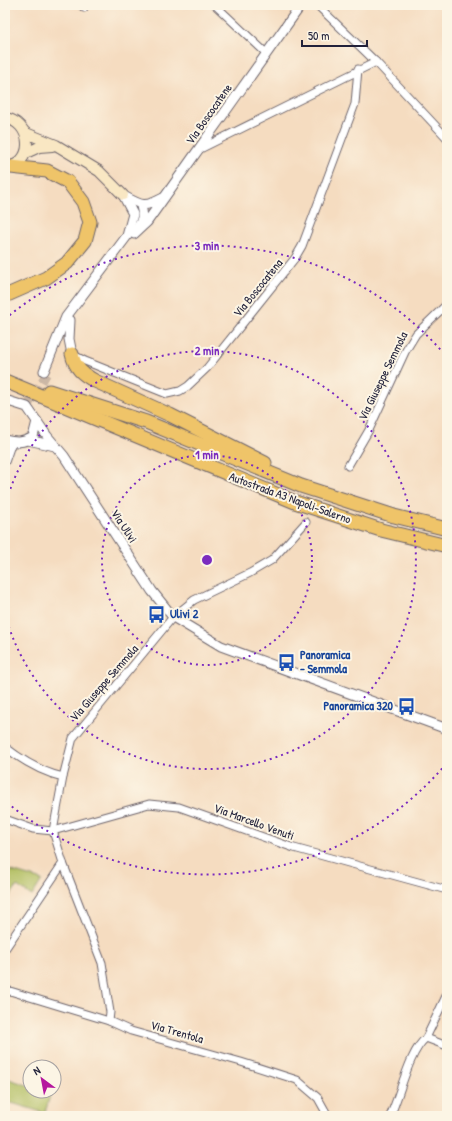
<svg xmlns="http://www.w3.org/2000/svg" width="452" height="1121" font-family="'Patrick Hand',sans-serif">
	<rect width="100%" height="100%" fill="#fcf5e5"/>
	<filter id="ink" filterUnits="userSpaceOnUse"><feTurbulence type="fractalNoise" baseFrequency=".025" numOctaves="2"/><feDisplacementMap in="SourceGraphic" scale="8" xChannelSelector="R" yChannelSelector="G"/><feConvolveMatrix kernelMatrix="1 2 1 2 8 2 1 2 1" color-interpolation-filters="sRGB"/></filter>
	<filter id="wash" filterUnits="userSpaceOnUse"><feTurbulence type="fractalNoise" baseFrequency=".012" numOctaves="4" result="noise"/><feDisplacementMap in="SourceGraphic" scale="16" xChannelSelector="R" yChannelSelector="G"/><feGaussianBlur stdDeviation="0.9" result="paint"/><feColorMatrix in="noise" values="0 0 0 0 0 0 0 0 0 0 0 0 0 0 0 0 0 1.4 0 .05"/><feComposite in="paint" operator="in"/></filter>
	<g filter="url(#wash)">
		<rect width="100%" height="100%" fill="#f5dcc0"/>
		<g fill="#b1be60" stroke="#6a704e">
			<path d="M5 869 42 880 32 896 17 886 10 896 5 893Z"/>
			<path d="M6 1078 30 1086V1091L51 1092 45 1113 5 1101Z"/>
		</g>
	</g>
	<g filter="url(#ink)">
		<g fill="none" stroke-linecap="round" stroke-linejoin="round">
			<path stroke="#cbb7a5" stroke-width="9" stroke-dasharray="9 4.5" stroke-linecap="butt" d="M28 405 47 373"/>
			<defs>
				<g id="minor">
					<path d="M81 5 84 8"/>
					<path d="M215 5 266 53"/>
					<path d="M317 5 376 62 447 138"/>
					<path d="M200 149 376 62"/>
					<path d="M72 354 85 361 167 394 180 391 188 386 207 368 295 258 302 246 355 104 358 69"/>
					<path d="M5 462 12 442"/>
					<path d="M348 466 369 430 405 352 416 334 447 304"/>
					<path d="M5 747C23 761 41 772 63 777"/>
					<path d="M5 819 33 829 53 831 149 804 179 807 294 848 447 890"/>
					<path d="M5 949 63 863"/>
					<path d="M5 992 10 991 109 1021 131 1031 241 1062 297 1080 318 1098 328 1116"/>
					<path d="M109 1021 110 1012 102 963 63 863 53 831 63 777 73 738 173 617 194 600 250 573 272 560 306 522"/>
					<path d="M426 1038 447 1046"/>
					<path d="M390 1116C400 1096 409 1051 426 1038L447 994"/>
				</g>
				<g id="tertiary">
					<path d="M124 196C142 206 144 208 163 198"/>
					<path d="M137 229C142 221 144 215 141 206"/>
					<path d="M134 234 147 222 301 5"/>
					<path d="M70 320 69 339 72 354"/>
					<path d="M44 371 66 317 127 236 133 214 123 195"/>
					<path d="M5 400 27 407 47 436 64 456 152 591 173 617 221 646 447 729"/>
					<path d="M5 440C16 443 23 443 33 437L37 421"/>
					<path d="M28 440 55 446"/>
				</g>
				<g id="secondary">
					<path d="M5 118C31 122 36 160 9 167"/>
					<path d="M26 133 56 145 99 171 123 195"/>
					<path d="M26 153 39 147 52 146"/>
				</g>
				<g id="motorway">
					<path d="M5 296 46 278 67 263 85 241 90 222 83 202 68 182 47 171 11 167"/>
					<path d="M72 354C75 368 82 374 95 381L170 415 265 463"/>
					<path d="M5 381 295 502 381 530 447 546"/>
					<path d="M49 391 146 422 301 486 394 516 447 529"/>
				</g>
			</defs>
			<use href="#minor" stroke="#6c636a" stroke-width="9"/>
			<use href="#tertiary" stroke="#6c636a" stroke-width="11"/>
			<use href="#secondary" stroke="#6c636a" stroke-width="12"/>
			<use href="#motorway" stroke="#6c636a" stroke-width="15"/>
			<use href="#minor" stroke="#fff" stroke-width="7"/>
			<use href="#tertiary" stroke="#fff" stroke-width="9"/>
			<use href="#secondary" stroke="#f9e7c3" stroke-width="10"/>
			<use href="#motorway" stroke="#efc469" stroke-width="13"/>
		</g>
	</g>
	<g fill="none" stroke="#7b2cbf" stroke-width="2" stroke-dasharray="2 4">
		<circle cx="207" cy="560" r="105"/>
		<path d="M5 506A209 209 0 1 1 5 614"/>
		<path d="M446 764A314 314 0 0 1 5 801M5 319A314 314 0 0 1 446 356"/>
	</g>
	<defs>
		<symbol id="bus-bare" viewBox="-9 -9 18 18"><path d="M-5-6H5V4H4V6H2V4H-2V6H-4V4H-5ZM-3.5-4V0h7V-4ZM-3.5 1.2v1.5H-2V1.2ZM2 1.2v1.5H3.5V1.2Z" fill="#1a4fb4" stroke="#fcf5e5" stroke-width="2.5" paint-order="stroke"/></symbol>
	</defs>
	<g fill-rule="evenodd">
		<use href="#bus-bare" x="144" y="602" width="25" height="25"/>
		<use href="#bus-bare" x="274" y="650" width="25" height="25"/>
		<use href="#bus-bare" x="394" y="694" width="25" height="25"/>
	</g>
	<g text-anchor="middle" stroke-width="4" stroke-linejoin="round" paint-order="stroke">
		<g font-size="12" fill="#22223b" stroke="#fcf5e5">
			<text transform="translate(209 114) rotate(-55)" y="4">Via Boscocatene</text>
			<text transform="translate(258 288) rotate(-51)" y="4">Via Boscocatena</text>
			<text transform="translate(383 376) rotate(-64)" y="4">Via Giuseppe Semmola</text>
			<text transform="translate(290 498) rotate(20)" y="4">Autostrada A3 Napoli-Salerno</text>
			<text transform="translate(124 526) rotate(57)" y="4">Via Ulivi</text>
			<text transform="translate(104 683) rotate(-49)" y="4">Via Giuseppe Semmola</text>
			<text transform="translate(254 822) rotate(20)" y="4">Via Marcello Venuti</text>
			<text transform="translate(177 1032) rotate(16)" y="4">Via Trentola</text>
		</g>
		<g font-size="12" font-weight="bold" fill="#164399" stroke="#fcf5e5" text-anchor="start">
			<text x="170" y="618">Ulivi 2</text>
			<text x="300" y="659">Panoramica<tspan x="300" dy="14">- Semmola</tspan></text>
			<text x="393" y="710" text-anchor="end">Panoramica 320</text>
		</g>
	</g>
	<circle cx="207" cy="560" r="6" fill="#7b2cbf" stroke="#fcf5e5" stroke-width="2"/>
	<g font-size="12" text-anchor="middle" font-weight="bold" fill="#7b2cbf" stroke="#fcf5e5" stroke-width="4" stroke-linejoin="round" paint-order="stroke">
		<text x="207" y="250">3 min</text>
		<text x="207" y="355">2 min</text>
		<text x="207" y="459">1 min</text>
	</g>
	<rect width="452" height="1121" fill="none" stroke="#fcf5e5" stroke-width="20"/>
	<g transform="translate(42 1079) rotate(328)"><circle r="19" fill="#fcf5e5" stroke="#a5a1a1"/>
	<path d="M0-3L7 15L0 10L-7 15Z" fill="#b5179e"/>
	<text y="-6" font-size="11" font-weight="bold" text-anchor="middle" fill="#22223b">N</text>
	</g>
	<path d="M302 40v6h65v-6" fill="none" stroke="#22223b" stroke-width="2"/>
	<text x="308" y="40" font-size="12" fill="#22223b" stroke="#fcf5e5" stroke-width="3" paint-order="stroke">50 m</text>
</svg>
